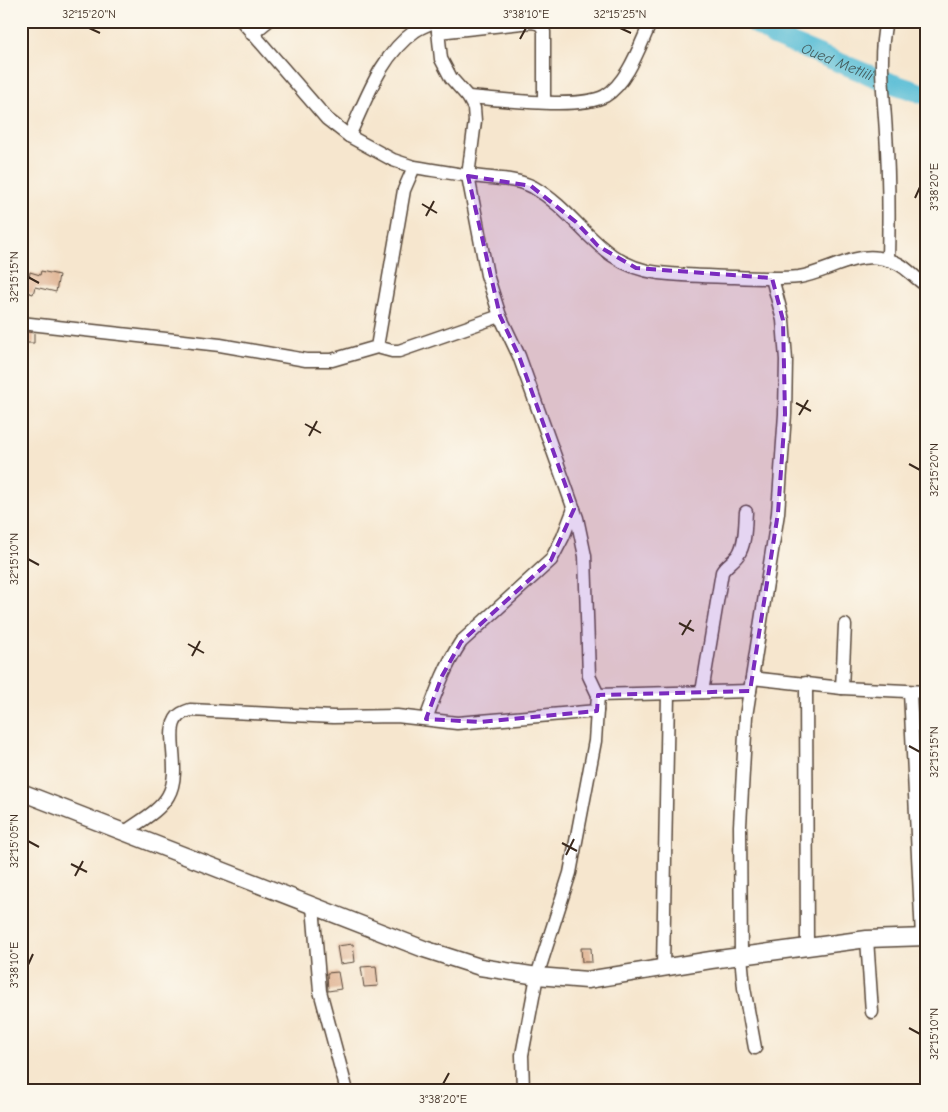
<svg xmlns="http://www.w3.org/2000/svg" width="948" height="1112" font-family="'Comic Neue',sans-serif">
	<rect width="100%" height="100%" fill="#fbf7ec"/>
	<filter id="ink" filterUnits="userSpaceOnUse"><feTurbulence type="fractalNoise" baseFrequency=".02" numOctaves="2"/><feDisplacementMap in="SourceGraphic" scale="10" xChannelSelector="R" yChannelSelector="G"/><feConvolveMatrix kernelMatrix="1 2 1 2 8 2 1 2 1" color-interpolation-filters="sRGB"/></filter>
	<filter id="wash" filterUnits="userSpaceOnUse"><feTurbulence type="fractalNoise" baseFrequency=".0096" numOctaves="4" result="noise"/><feDisplacementMap in="SourceGraphic" scale="20" xChannelSelector="R" yChannelSelector="G"/><feGaussianBlur stdDeviation="1.12" result="paint"/><feColorMatrix in="noise" values="0 0 0 0 0 0 0 0 0 0 0 0 0 0 0 0 0 1.4 0 .05"/><feComposite in="paint" operator="in"/></filter>
	<g filter="url(#wash)">
		<rect width="100%" height="100%" fill="#f6e6ce"/>
		<g fill="none" stroke-linecap="round" stroke-linejoin="round">
			<path stroke="#58bdd6" stroke-width="20" id="s1" d="M752 21 774 36 882 80 927 95"/>
		</g>
		<g id="blocks">
			<g fill="#dfb190">
				<path d="M41 271 59 275 56 292 35 287 33 294 21 290V276L29 277 30 272 40 275Z"/>
				<path d="M21 331 34 333V343H21Z"/>
				<path d="M353 944 355 962 340 964 337 946Z"/>
				<path d="M581 948H591L592 962H582Z"/>
				<path d="M376 966 378 986 364 987 361 967Z"/>
				<path d="M338 972 341 989 328 991 327 973Z"/>
			</g>
		</g>
	</g>
	<g filter="url(#ink)">
		<use href="#blocks" fill-opacity="0" stroke="#574638" stroke-width="1"/>
		<g fill="none" stroke-linecap="round" stroke-linejoin="round">
			<defs>
				<g id="minor">
					<path d="M242 21 327 119 349 136 393 160 414 167"/>
					<path d="M437 21 441 59 451 78 468 97 474 108 475 121 468 176 487 275 500 316 519 356 577 518 585 556 589 676 598 695 595 741 570 873 537 976 522 1055 523 1091"/>
					<path d="M886 21C878 57 884 96 886 133 889 175 889 217 888 260"/>
					<path d="M438 32 531 22C539 23 542 24 544 32V102"/>
					<path d="M252 34 268 21"/>
					<path d="M468 97C501 99 578 110 605 96 627 83 639 48 649 26L648 21"/>
					<path d="M349 136C367 98 380 56 415 31 421 27 429 24 436 21"/>
					<path d="M21 323 220 345 306 360H332L377 347 404 190 414 167C434 170 454 174 474 176 492 179 516 178 533 187 582 215 596 265 659 273 684 276 709 276 735 277 756 278 778 279 799 277 825 273 854 253 879 258 906 262 907 273 927 286"/>
					<path d="M377 347 392 351H399L500 316"/>
					<path d="M752 678 842 688 927 692"/>
					<path d="M806 683 807 947"/>
					<path d="M842 688 845 625"/>
					<path d="M702 692 722 572C726 565 733 562 738 555 746 544 745 524 746 512"/>
					<path d="M910 692 922 937"/>
					<path d="M598 695 750 691"/>
					<path d="M426 719C436 692 445 666 461 642L551 560 563 537 574 509"/>
					<path d="M124 833C138 822 159 812 168 796 182 772 166 736 175 721 178 714 184 712 190 710L333 717 397 716 457 723 597 711"/>
					<path d="M313 906 320 991 347 1091"/>
					<path d="M867 939 872 1012"/>
					<path d="M663 968 668 694"/>
					<path d="M755 1048 744 988 741 956 740 826 746 716 778 513 785 414 786 360 783 320 772 278"/>
				</g>
				<path id="tertiary" d="M21 792 424 949 480 967 537 976 587 980 711 960 867 939 927 937"/>
			</defs>
			<use href="#minor" stroke="#574638" stroke-width="15"/>
			<use href="#tertiary" stroke="#574638" stroke-width="19"/>
			<use href="#minor" stroke="#fff" stroke-width="12"/>
			<use href="#tertiary" stroke="#fff" stroke-width="16"/>
		</g>
	</g>
	<path fill="#7b2cbf" fill-opacity="0.2" stroke="#7b2cbf" stroke-width="4" stroke-dasharray="10 6" stroke-linejoin="round" d="M468 176 531 186 576 222 598 246 636 268 772 278 783 320 785 414 778 513 750 691 598 695 597 711 480 722 426 719 442 676 461 642 551 560 574 509 519 356 500 316Z"/>
	<path fill="none" stroke="#3b2a1e" stroke-width="2" d="M89 28 100 33M620 28 631 33M520 39 526 28M915 198 920 187M422 204 437 213M426 216 434 201M28 277 39 283M796 403 811 411M799 415 808 400M305 424 321 433M309 436 317 421M909 464 920 470M28 559 39 565M679 623 694 631M682 635 691 620M188 644 204 653M192 656 200 641M909 746 920 752M28 841 39 847M562 843 577 851M566 855 574 839M71 864 87 872M75 876 83 861M28 965 33 954M909 1028 920 1034M443 1084 449 1073"/>
	<g text-anchor="middle" stroke-width="4" stroke-linejoin="round" paint-order="stroke">
		<g font-size="15" font-style="italic" fill="#455d5e" stroke="#fbf7ec">
			<text dy="5" stroke="none"><textPath href="#s1" startOffset="95">Oued Metlili</textPath></text>
		</g>
	</g>
	<rect width="948" height="1112" fill="none" stroke="#fbf7ec" stroke-width="55"/>
	<rect x="28" y="28" width="892" height="1056" fill="none" stroke="#3b2a1e" stroke-width="2"/>
	<g font-size="12" text-anchor="middle" fill="#3b2a1e">
		<text x="89" y="18">32°15'20"N</text>
		<text x="526" y="18">3°38'10"E</text>
		<text x="620" y="18">32°15'25"N</text>
		<text transform="translate(934 187) rotate(-90)" y="4">3°38'20"E</text>
		<text transform="translate(14 277) rotate(-90)" y="4">32°15'15"N</text>
		<text transform="translate(934 470) rotate(-90)" y="4">32°15'20"N</text>
		<text transform="translate(14 559) rotate(-90)" y="4">32°15'10"N</text>
		<text transform="translate(934 752) rotate(-90)" y="4">32°15'15"N</text>
		<text transform="translate(14 841) rotate(-90)" y="4">32°15'05"N</text>
		<text transform="translate(14 965) rotate(-90)" y="4">3°38'10"E</text>
		<text transform="translate(934 1034) rotate(-90)" y="4">32°15'10"N</text>
		<text x="443" y="1103">3°38'20"E</text>
	</g>
</svg>
